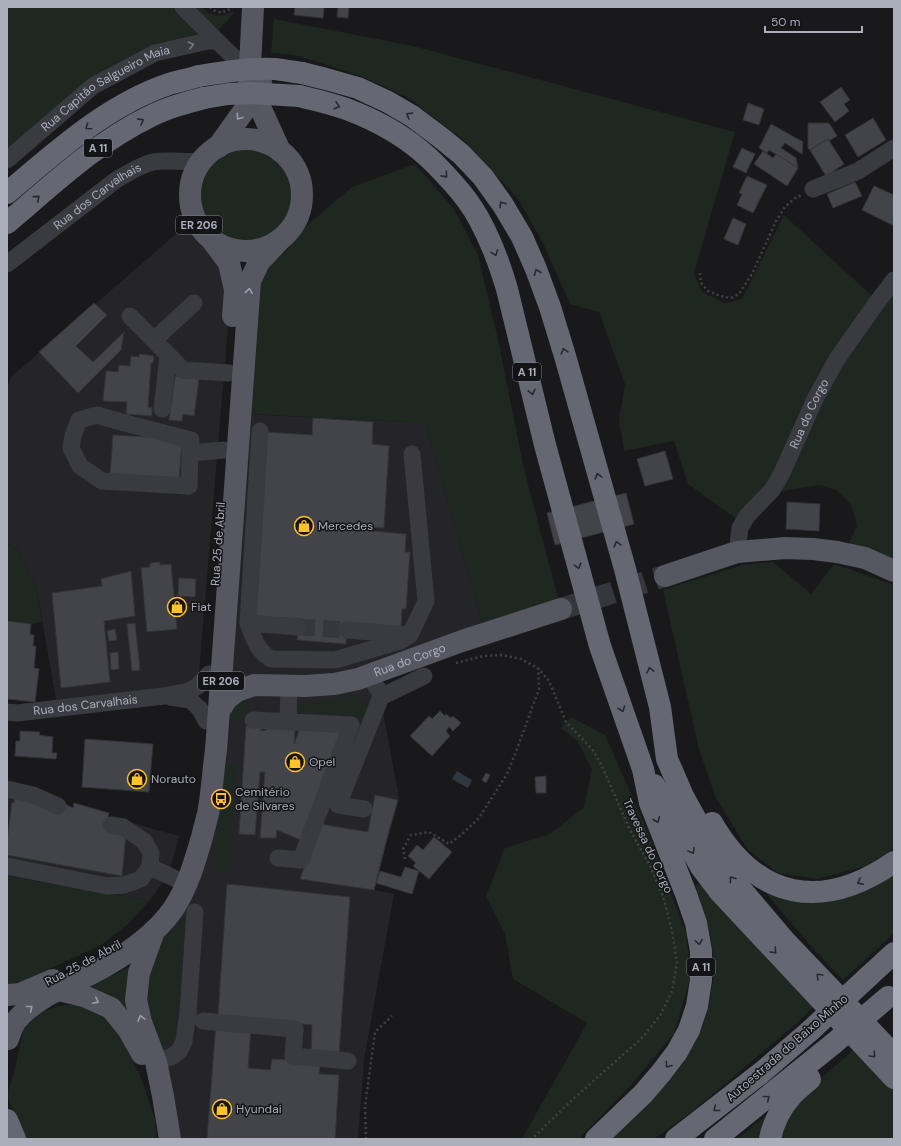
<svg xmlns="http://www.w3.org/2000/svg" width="901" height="1146" font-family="'DM Sans',sans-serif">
	<rect width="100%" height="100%" fill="#19191c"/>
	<g fill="#252529">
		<path d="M190 222 210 245 231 292 197 695 58 711 37 590 18 550 7 543V389L11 377Z"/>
		<path d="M242 414 425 423 483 626 381 665 383 712 399 798 374 890 394 894 364 1059 358 1139H176L162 1074 157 934 210 821Z"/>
		<path d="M7 782 68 805 179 836 171 866 162 883 150 900 7 876Z"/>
	</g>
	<g fill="#1e2720">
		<path d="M7 7H174L202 36 154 46 7 151Z"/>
		<path d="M193 7H202C212 17 221 18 232 11L234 13 217 32Z"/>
		<path d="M274 19 413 46 735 132 694 273 702 292 725 303 742 299 784 215 874 298 769 486 738 520 688 484 674 441 624 451 619 419 625 384 599 312 570 304 542 241 518 199 466 142 407 97 360 76 318 62 294 55 271 53Z"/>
		<circle cx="246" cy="196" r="47"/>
		<path d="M415 164 454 209 478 255 497 335 524 469 559 602 483 626 425 423 248 414 260 283 269 266 284 253 305 227 352 187Z"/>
		<path d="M894 290V564L847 548 857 526 852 506 837 490 819 485 778 492 826 389Z"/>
		<path d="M7 543 18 550 37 590 42 622 31 624 7 621Z"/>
		<path d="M773 562 811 594 834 564 849 569 894 585V848L870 865 817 879 778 873 748 850 715 796 699 749 663 590 742 565Z"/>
		<path d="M356 695 369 705 365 717 304 711 302 720 297 717 295 705 339 699Z"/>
		<path d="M242 701H249L248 716 234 719 228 725V766L236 765 229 871 214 868 223 742 225 721 235 706Z"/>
		<path d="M571 717 605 735 647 830 686 933 691 975 674 1034 631 1085 579 1139H522L587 1023 513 979 505 934 486 896 505 848 550 834 584 807 592 769 577 741 561 728Z"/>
		<path d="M894 873V933L843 980C815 952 789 921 764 890L811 902H822L834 901 847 897Z"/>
		<path d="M7 876 150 900 128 924 101 945 26 980 7 985Z"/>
		<path d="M698 883 712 896 814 1006 797 1023 719 1089 681 1120 654 1139H609C656 1099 702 1056 711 993 714 978 714 962 712 947 709 926 702 905 695 885Z"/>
		<path d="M184 916 176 1033 166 1044 159 1046 148 1014 146 982 156 951Z"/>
		<path d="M133 965 130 1019 88 988Z"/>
		<path d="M79 1003 101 1012 119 1033 142 1080 155 1120 157 1139H26L9 1102 8 1092 15 1069 23 1030 39 1013 55 1007Z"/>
		<path d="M855 1048 894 1091V1139H777L782 1124 808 1092 824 1076Z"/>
		<path d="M766 1116 760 1139H737Z"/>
	</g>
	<path fill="#2e3841" d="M457 771 472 780 468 788 452 779Z"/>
	<g fill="#434449" stroke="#333338">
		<path d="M295 7H324L323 18 294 15Z"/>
		<path d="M338 7H349L348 18 337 17Z"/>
		<path d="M841 87 850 100 844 104 849 111 835 122 820 102Z"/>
		<path d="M748 103 764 109 759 125 743 120Z"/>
		<path d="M873 118 886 140 858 157 845 135Z"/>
		<path d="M808 123H829L837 136 829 141 828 139 810 150 808 148Z"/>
		<path d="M771 124 803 142 802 154 785 143 781 148 796 158 798 168 769 150 767 153 759 148Z"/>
		<path d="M828 139 844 164 826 176 810 150Z"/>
		<path d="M742 148 755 154 746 173 733 167Z"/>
		<path d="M763 151 773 158 776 154 798 168 787 186 754 164Z"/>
		<path d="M747 176 767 185 753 213 737 205 742 194 739 193Z"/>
		<path d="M855 182 862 196 833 208 827 194Z"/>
		<path d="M874 186 894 195V226L862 210Z"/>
		<path d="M733 218 746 224 738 245 724 239Z"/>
		<path d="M94 303 107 315 76 346 93 362 124 332 121 350 78 393 39 352Z"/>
		<path d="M139 354 154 356 153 363H151L148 407 152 408V416L126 414 127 402 103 401 106 371 118 372 119 365 130 366 131 356 139 357Z"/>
		<path d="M175 376 199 379 194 416 183 414 182 421 169 420Z"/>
		<path d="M313 418 373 422 372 444 389 446 384 528 371 527V531L406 534 405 552H410L406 609H402L401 629 347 626 346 644 297 640 299 619 252 616 264 432 312 435Z"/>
		<path d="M113 435 182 439 179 480 110 476Z"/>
		<path d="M665 451 673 479 645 486 637 459Z"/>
		<path d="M626 493 634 524 555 545 547 513Z"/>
		<path d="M787 502 820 504 819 531 786 529Z"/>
		<path d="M160 562V565L171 564 177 629 147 632 141 568 150 567V563Z"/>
		<path d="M131 571 135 616 104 621 110 682 61 688 52 593 102 586 101 579Z"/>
		<path d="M179 578 196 579 195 597 178 596Z"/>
		<path d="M7 621 31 624 30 634 34 635 33 646H36L34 668 39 669 35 702 7 699Z"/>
		<path d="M135 623 140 670 132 671 127 624Z"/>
		<path d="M115 629 117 640 109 641 107 631Z"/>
		<path d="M118 652 119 669 111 670 110 653Z"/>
		<path d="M440 711 445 716 446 714 451 718 453 716 461 723 453 731 449 727 446 731 450 736 432 756 410 736 429 716 432 719Z"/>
		<path d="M246 726 262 727 261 731 266 730 267 728 295 730 294 744 300 728 341 732 301 840 277 830 276 838H260L265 772H260L255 835 239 834Z"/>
		<path d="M20 731 40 732 39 735 53 737 52 753H57L56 759 15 756 16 741H20Z"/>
		<path d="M85 739 153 744 149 792 82 787Z"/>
		<path d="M486 773 490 775 486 783 482 780Z"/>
		<path d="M546 776V793H536L535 777Z"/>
		<path d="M375 795 398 800 388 834 374 890 300 879 320 824 368 832Z"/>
		<path d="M15 798 64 804 73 808 74 803 109 813 106 831 126 833 122 876 7 855V840L12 803H14Z"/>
		<path d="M434 837 452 852 429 879 413 866 416 863 408 856 417 845 423 850Z"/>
		<path d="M405 867 419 871 412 894 376 883 380 871 401 877Z"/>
		<path d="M227 884 350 897 339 1055 311 1054 312 1025 218 1016Z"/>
		<path d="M216 1024 251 1028 248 1068 270 1070 272 1059 320 1062 319 1074 339 1075 335 1139H207Z"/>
	</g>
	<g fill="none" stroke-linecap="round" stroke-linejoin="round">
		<path stroke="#36373c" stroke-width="17" stroke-dasharray="17 8" stroke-linecap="butt" d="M298 627 347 630"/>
		<path stroke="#36373c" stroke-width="22" stroke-dasharray="22 11" stroke-linecap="butt" d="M561 609 665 576"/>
		<g stroke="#404248" stroke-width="2.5" stroke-dasharray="2 3" stroke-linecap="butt">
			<path d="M210 7C218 15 224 13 233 7"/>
			<path d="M700 273 701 283 708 291 720 296 731 298 739 294 752 274 776 221 785 207 795 198 802 195"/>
			<path d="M456 663 483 656 502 655 521 659 538 668 549 681 566 722 592 749 601 764 629 828 650 866 663 896 672 931 677 963 672 991 661 1014 643 1037 573 1099 532 1139"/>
			<path d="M405 859 403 849 411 835 429 832 449 844 461 835 479 818 507 774 517 749 539 689 538 668"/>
			<path d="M366 1139 365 1106 375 1032 392 1016"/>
		</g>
		<g stroke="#3a3b41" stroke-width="17">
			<path d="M183 7 217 41 249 72"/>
			<path id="s1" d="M7 160 93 86 155 53 208 41H217"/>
			<path d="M813 189 858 171 894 148"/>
			<path id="s2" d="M7 264 116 180C128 173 140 165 153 162 169 159 186 163 201 161"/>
			<path d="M130 316 183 370 229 373"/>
			<path d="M154 340 194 303"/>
			<path d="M162 409 168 355"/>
			<path d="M260 431 248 623C254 638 256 650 271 659L335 660 400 641 410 635 426 601 412 454"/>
			<path d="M190 453 191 440 125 423 97 415 79 420 73 436 71 448 80 466 102 481 189 486 190 453 224 450"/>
			<path id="s3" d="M737 552 740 528 747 516 772 490 781 475 816 397 837 359 875 305 894 280"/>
			<path d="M248 623 298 627"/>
			<path d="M347 630 409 635"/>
			<path d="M375 685 382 694H387L424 676"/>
			<path d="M170 697 190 700 200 709 206 721"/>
			<path id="s4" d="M7 712 17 713 164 696 189 691 198 686 209 674"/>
			<path d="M253 720 351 725 301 860 278 858"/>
			<path d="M288 721 289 686"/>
			<path d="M7 789 33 795 58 806"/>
			<path d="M364 809 338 805 382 694"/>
			<path d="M111 825 123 827 144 841 151 853 150 867 176 879"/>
			<path d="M7 866 107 886 124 885 141 879 150 867"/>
			<path d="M203 1021 295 1029 293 1056 348 1061"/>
			<path d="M156 1062 173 1056 180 1050 184 1041 188 1013 195 912"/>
		</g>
		<g stroke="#565760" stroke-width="22">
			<path d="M261 82 260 107 280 151"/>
			<circle cx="246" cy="195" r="56"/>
			<path d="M218 147 248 105 253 7"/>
			<path d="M212 240 229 263 235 290 233 316"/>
			<path d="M665 576 737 552 785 548 813 549 837 552 865 558 894 571"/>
			<path id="s5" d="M219 711 227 699 237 691 254 685 305 686 334 684 358 679 462 641 561 609"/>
			<path d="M154 931 139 973 136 1000 141 1022 156 1062 163 1096 170 1139"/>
			<path d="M59 990 84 996 111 1008 128 1029 142 1054"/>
			<path d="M7 995 20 994 53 980"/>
			<path d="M8 1039C10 1033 12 1027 15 1022 33 999 63 988 89 975 120 959 154 937 174 908 188 886 195 861 202 837 204 829 206 821 208 814 212 793 213 771 216 750L250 281 259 262 278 242"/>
		</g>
		<g stroke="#656872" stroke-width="22">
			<path d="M302 73 326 79 358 88 388 102 412 116 440 137 461 154 483 177 503 205 522 237 536 269 550 307 565 356 625 569 660 707 667 759 683 796 717 858 734 881 785 941 894 1055"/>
			<path d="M299 96C316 100 333 104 349 110 375 120 401 134 422 152 433 161 443 172 452 182 462 193 472 206 479 219 491 241 500 265 507 289L545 445 600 646 643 769 650 803 686 894 696 923 701 951V980L697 1006 689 1030 677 1052 661 1073 643 1094 596 1139"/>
			<path d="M7 193C57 151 107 105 169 84 179 81 189 79 199 76"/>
			<path d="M7 223C51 186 97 142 149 117 166 108 185 103 204 98"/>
			<path d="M654 785 662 798 701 867 720 892 894 1078"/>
			<path d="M712 823C757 900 822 912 894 862"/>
			<path d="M869 976 894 953"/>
			<path d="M7 1120 15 1139"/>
			<path d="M676 1139 761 1073 811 1030"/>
			<path d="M715 1139 833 1044"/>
			<path d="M770 1139C773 1123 782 1106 793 1094 798 1089 804 1084 810 1079"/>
		</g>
		<g stroke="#656872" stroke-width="22">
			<path d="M199 76C224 72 249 68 274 69 284 70 293 72 302 73"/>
			<path d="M204 98 228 94 251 93 299 96"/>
			<path d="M811 1030 869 976"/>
			<path d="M833 1044 888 997"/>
		</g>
	</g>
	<defs><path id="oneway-chevron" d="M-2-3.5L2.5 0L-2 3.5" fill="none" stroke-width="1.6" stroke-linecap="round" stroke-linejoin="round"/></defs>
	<use stroke="#787b85" href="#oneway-chevron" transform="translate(191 45) rotate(-12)"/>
	<g stroke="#28292e">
		<use href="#oneway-chevron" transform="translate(337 106) rotate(17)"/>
		<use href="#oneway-chevron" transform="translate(409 115) rotate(-148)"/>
		<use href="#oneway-chevron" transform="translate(141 121) rotate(-28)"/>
		<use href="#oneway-chevron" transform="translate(88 127) rotate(145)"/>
		<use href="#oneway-chevron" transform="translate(445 175) rotate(48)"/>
		<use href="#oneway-chevron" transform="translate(37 198) rotate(-40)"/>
		<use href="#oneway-chevron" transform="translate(502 204) rotate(-124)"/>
		<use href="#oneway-chevron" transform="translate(495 253) rotate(69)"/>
		<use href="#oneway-chevron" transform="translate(537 272) rotate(-112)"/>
		<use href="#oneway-chevron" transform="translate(564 351) rotate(-107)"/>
		<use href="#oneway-chevron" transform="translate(532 392) rotate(76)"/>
		<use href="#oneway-chevron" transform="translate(598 476) rotate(-105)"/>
		<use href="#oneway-chevron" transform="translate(617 544) rotate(-106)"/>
		<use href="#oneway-chevron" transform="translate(578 566) rotate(75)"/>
		<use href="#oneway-chevron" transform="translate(650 670) rotate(-104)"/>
		<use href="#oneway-chevron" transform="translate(622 709) rotate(71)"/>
		<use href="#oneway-chevron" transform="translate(657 820) rotate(68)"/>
		<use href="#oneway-chevron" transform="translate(692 851) rotate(60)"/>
		<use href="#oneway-chevron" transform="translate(732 879) rotate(-127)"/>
		<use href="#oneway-chevron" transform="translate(860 882) rotate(154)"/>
		<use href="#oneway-chevron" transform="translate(699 942) rotate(81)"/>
		<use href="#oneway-chevron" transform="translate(774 951) rotate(47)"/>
		<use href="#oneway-chevron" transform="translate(819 976) rotate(-134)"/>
		<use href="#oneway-chevron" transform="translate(873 1055) rotate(47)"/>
		<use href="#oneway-chevron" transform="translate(668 1065) rotate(126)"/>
		<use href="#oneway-chevron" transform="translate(767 1098) rotate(-38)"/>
		<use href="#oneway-chevron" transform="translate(716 1109) rotate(142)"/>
	</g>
	<g stroke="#9a9daa">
		<use href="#oneway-chevron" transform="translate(239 117) rotate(126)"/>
		<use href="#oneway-chevron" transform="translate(249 291) rotate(-84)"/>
		<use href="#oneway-chevron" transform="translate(96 1001) rotate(26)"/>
		<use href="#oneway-chevron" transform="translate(30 1008) rotate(-39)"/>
		<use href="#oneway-chevron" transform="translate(141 1018) rotate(-105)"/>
	</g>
	<defs>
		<symbol id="shop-ring" viewBox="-11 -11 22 22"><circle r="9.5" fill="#141417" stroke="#ffc12e" stroke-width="1.5"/><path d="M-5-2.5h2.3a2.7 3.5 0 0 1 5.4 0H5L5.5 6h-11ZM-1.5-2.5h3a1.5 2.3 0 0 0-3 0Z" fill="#ffc12e"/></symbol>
		<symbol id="bus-ring" viewBox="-11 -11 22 22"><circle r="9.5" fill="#141417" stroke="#ffc12e" stroke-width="1.5"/><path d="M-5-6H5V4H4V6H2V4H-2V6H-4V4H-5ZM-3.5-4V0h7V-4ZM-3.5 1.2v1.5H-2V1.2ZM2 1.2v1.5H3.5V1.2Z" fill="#ffc12e"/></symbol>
	</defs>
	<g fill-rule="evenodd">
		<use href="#shop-ring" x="293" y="515" width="22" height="22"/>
		<use href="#shop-ring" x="166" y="596" width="22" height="22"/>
		<use href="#shop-ring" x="284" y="751" width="22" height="22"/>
		<use href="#shop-ring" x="126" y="768" width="22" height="22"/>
		<use href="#bus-ring" x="210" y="788" width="22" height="22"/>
		<use href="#shop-ring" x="211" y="1098" width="22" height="22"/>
	</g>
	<g text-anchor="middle" stroke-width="3" stroke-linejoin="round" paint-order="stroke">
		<g fill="#141417" stroke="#7e808a" stroke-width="1">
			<rect x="84" y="139" width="28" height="18" rx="3"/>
			<rect x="176" y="216" width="46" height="18" rx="3"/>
			<rect x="513" y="363" width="28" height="18" rx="3"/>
			<rect x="198" y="672" width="46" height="18" rx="3"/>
			<rect x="687" y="958" width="28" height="18" rx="3"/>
		</g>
		<g font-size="11" font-weight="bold" fill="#abafbc">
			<text x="98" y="152">A 11</text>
			<text x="199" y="229">ER 206</text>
			<text x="527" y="376">A 11</text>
			<text x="221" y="685">ER 206</text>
			<text x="701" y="971">A 11</text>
		</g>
		<g font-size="12" fill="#abafbc" stroke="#141417">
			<text dy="4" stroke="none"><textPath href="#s1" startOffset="123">Rua Capitão Salgueiro Maia</textPath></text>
			<text dy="4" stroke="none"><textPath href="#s2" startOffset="113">Rua dos Carvalhais</textPath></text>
			<text dy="4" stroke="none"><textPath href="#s3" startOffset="159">Rua do Corgo</textPath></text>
			<text transform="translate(218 544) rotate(-86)" y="4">Rua 25 de Abril</text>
			<text dy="4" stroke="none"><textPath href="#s5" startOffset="205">Rua do Corgo</textPath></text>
			<text dy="4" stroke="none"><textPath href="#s4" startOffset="79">Rua dos Carvalhais</textPath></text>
			<text transform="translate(648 846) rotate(65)" y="4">Travessa do Corgo</text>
			<text transform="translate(83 963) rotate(-28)" y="4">Rua 25 de Abril</text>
			<text transform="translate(787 1048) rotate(-41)" y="4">Autoestrada do Baixo Minho</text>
		</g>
		<g font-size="12" fill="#abafbc" stroke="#141417" text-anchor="start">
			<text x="318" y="530">Mercedes</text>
			<text x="191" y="611">Fiat</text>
			<text x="309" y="766">Opel</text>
			<text x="151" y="783">Norauto</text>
			<text x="235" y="796">Cemitério<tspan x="235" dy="14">de Silvares</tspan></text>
			<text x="236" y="1113">Hyundai</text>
		</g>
	</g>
	<rect width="901" height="1146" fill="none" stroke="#abafbc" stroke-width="16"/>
	<path d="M765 26v6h97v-6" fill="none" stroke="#abafbc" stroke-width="2"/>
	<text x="771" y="26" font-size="12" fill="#abafbc" stroke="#141417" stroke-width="3" paint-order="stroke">50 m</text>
</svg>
